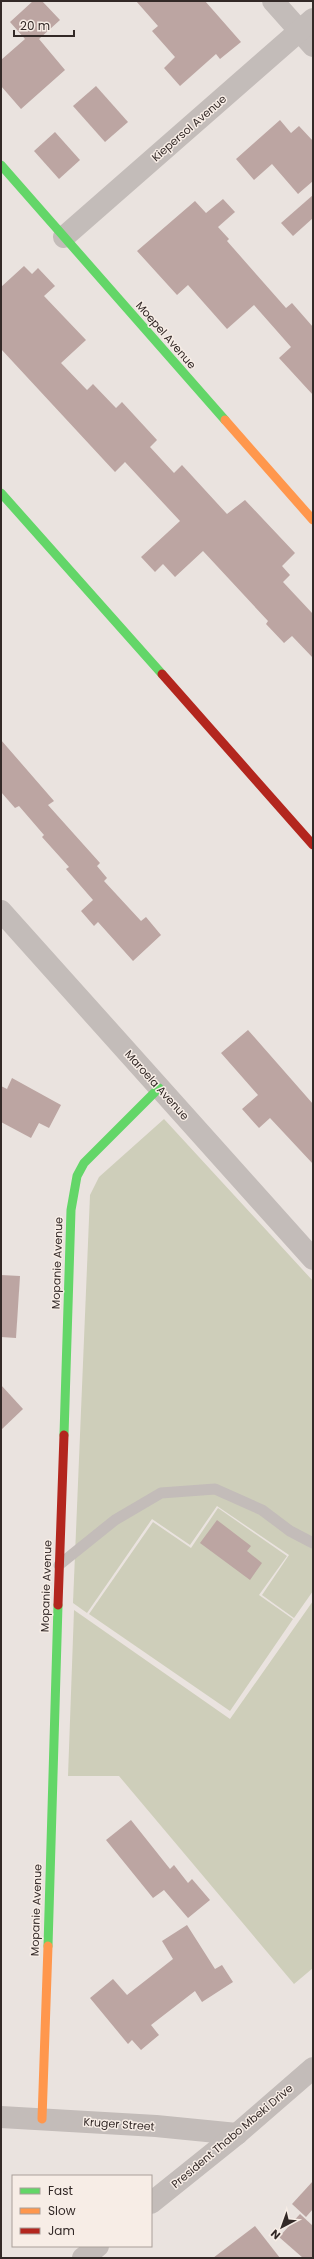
<svg xmlns="http://www.w3.org/2000/svg" width="314" height="2259" font-family="Poppins,sans-serif">
	<rect width="100%" height="100%" fill="#eae3df"/>
	<g fill="#ceceba">
		<path d="M164 1119 313 1281V1591L294 1618 262 1595 289 1555 217 1506 190 1545 152 1519 87 1613 73 1603 90 1195 99 1177Z"/>
		<path d="M218 1508 287 1556 259 1595 293 1619 230 1711 89 1614 153 1522 191 1548Z"/>
		<path d="M313 1601V1968L294 1984 119 1776H68L74 1610 230 1719Z"/>
	</g>
	<g fill="#bca5a2">
		<path d="M33 1H42L60 20 39 39 65 70 21 109 1 86V60L25 39 10 22Z"/>
		<path d="M136 1H205L241 42 220 59 216 54 180 86 164 68 175 57 152 31 158 26Z"/>
		<path d="M96 86 128 122 105 142 73 106Z"/>
		<path d="M280 120 291 133 299 126 313 141V181L298 194 272 164 254 180 236 159Z"/>
		<path d="M55 132 80 160 59 179 34 151Z"/>
		<path d="M313 195V218L293 236 281 223Z"/>
		<path d="M223 199 235 212 218 227 229 239 227 241 286 308 292 303 313 327V395L279 358 291 347 254 305 227 329 188 285 177 295 137 251 195 201 206 213Z"/>
		<path d="M24 266 32 274 38 268 55 286 44 296 86 340 61 363 87 390 93 384 116 408 122 402 157 440 150 447 174 473 182 465 227 514 245 500 295 553 282 566 290 575 283 582 313 614V658L292 636 284 643 266 624 268 621 203 551 175 577 163 564 155 572 141 557 180 521 125 462 115 472 1 349V287Z"/>
		<path d="M1 740 54 801 48 805 100 863 97 866 107 878 104 881 141 921 146 917 161 935 133 961 98 922 94 926 81 911 93 900 66 869 69 867 42 837 44 835 19 806 15 808 1 792Z"/>
		<path d="M248 1030 313 1104V1164L270 1118 259 1128 242 1109 258 1095 221 1053Z"/>
		<path d="M12 1078 61 1105 49 1128 39 1123 31 1138 1 1122V1086L7 1089Z"/>
		<path d="M1 1275 20 1276 16 1338 1 1337Z"/>
		<path d="M1 1385 23 1409 1 1430Z"/>
		<path d="M217 1520 251 1546 247 1551 262 1563 250 1580 200 1543Z"/>
		<path d="M131 1820 170 1869 174 1865 188 1883 192 1879 210 1900 188 1918 164 1890 153 1898 106 1840Z"/>
		<path d="M187 1925 215 1969 222 1965 233 1982 202 2002 195 1991 151 2025 159 2035 141 2050 132 2040 128 2044 90 1998 113 1979 127 1995 173 1959 162 1941Z"/>
		<path d="M313 2181V2209L306 2217 292 2204Z"/>
		<path d="M300 2214 313 2226V2258H303L279 2237Z"/>
		<path d="M255 2226 280 2258H213Z"/>
	</g>
	<g fill="none" stroke-linecap="round" stroke-linejoin="round">
		<path stroke="#c3bcb9" stroke-width="11" d="M59 1565 115 1520 161 1493 215 1489 262 1510 290 1531 313 1543"/>
		<g stroke="#c3bcb9" stroke-width="22">
			<path d="M273 1 313 46"/>
			<path d="M64 237 313 19"/>
			<path d="M1 911 313 1259"/>
			<path d="M1 2117 156 2126 237 2134"/>
			<path d="M151 2203 237 2134 313 2068"/>
			<path d="M83 2258 98 2246"/>
		</g>
		<g stroke="#63d668" stroke-width="9">
			<path d="M1 165 225 420"/>
			<path d="M1 493 162 674"/>
			<path d="M64 1435 71 1210 77 1176 84 1163 159 1088"/>
			<path d="M48 1946 58 1605"/>
		</g>
		<g stroke="#ff974d" stroke-width="9">
			<path d="M225 420 313 520"/>
			<path d="M42 2119 48 1946"/>
		</g>
		<g stroke="#b3261e" stroke-width="9">
			<path d="M162 674 313 845"/>
			<path d="M58 1605 64 1435"/>
		</g>
	</g>
	<g text-anchor="middle" stroke-width="3" stroke-linejoin="round" paint-order="stroke">
		<g font-size="11" fill="#332927" stroke="#f7ede6">
			<text transform="translate(189 128) rotate(-41)" y="4">Kiepersol Avenue</text>
			<text transform="translate(166 335) rotate(49)" y="4">Moepel Avenue</text>
			<text transform="translate(157 1085) rotate(48)" y="4">Maroela Avenue</text>
			<text transform="translate(57 1263) rotate(-88)" y="4">Mopanie Avenue</text>
			<text transform="translate(46 1586) rotate(-88)" y="4">Mopanie Avenue</text>
			<text transform="translate(36 1910) rotate(-88)" y="4">Mopanie Avenue</text>
			<text transform="translate(119 2124) rotate(4)" y="4">Kruger Street</text>
			<text transform="translate(232 2136) rotate(-40)" y="4">President Thabo Mbeki Drive</text>
		</g>
	</g>
	<rect width="314" height="2259" fill="none" stroke="#332927" stroke-width="4"/>
	<rect x="12" y="2175" width="140" height="72" fill="#f7ede6" stroke="#a99f9a"/>
	<rect x="20" y="2188" width="20" height="6" fill="#63d668" stroke="#a99f9a"/>
	<text x="48" y="2195" font-size="12" fill="#332927">Fast</text>
	<rect x="20" y="2208" width="20" height="6" fill="#ff974d" stroke="#a99f9a"/>
	<text x="48" y="2215" font-size="12" fill="#332927">Slow</text>
	<rect x="20" y="2228" width="20" height="6" fill="#b3261e" stroke="#a99f9a"/>
	<text x="48" y="2235" font-size="12" fill="#332927">Jam</text>
	<g transform="translate(282 2227) rotate(221)" stroke="#f7ede6" stroke-width="3" paint-order="stroke">
	<path d="M0-3L7 15L0 10L-7 15Z" fill="#332927"/>
	<text y="-6" font-size="11" font-weight="bold" text-anchor="middle" fill="#332927">N</text>
	</g>
	<path d="M14 30v6h60v-6" fill="none" stroke="#332927" stroke-width="2"/>
	<text x="20" y="30" font-size="12" fill="#332927" stroke="#f7ede6" stroke-width="3" paint-order="stroke">20 m</text>
</svg>
